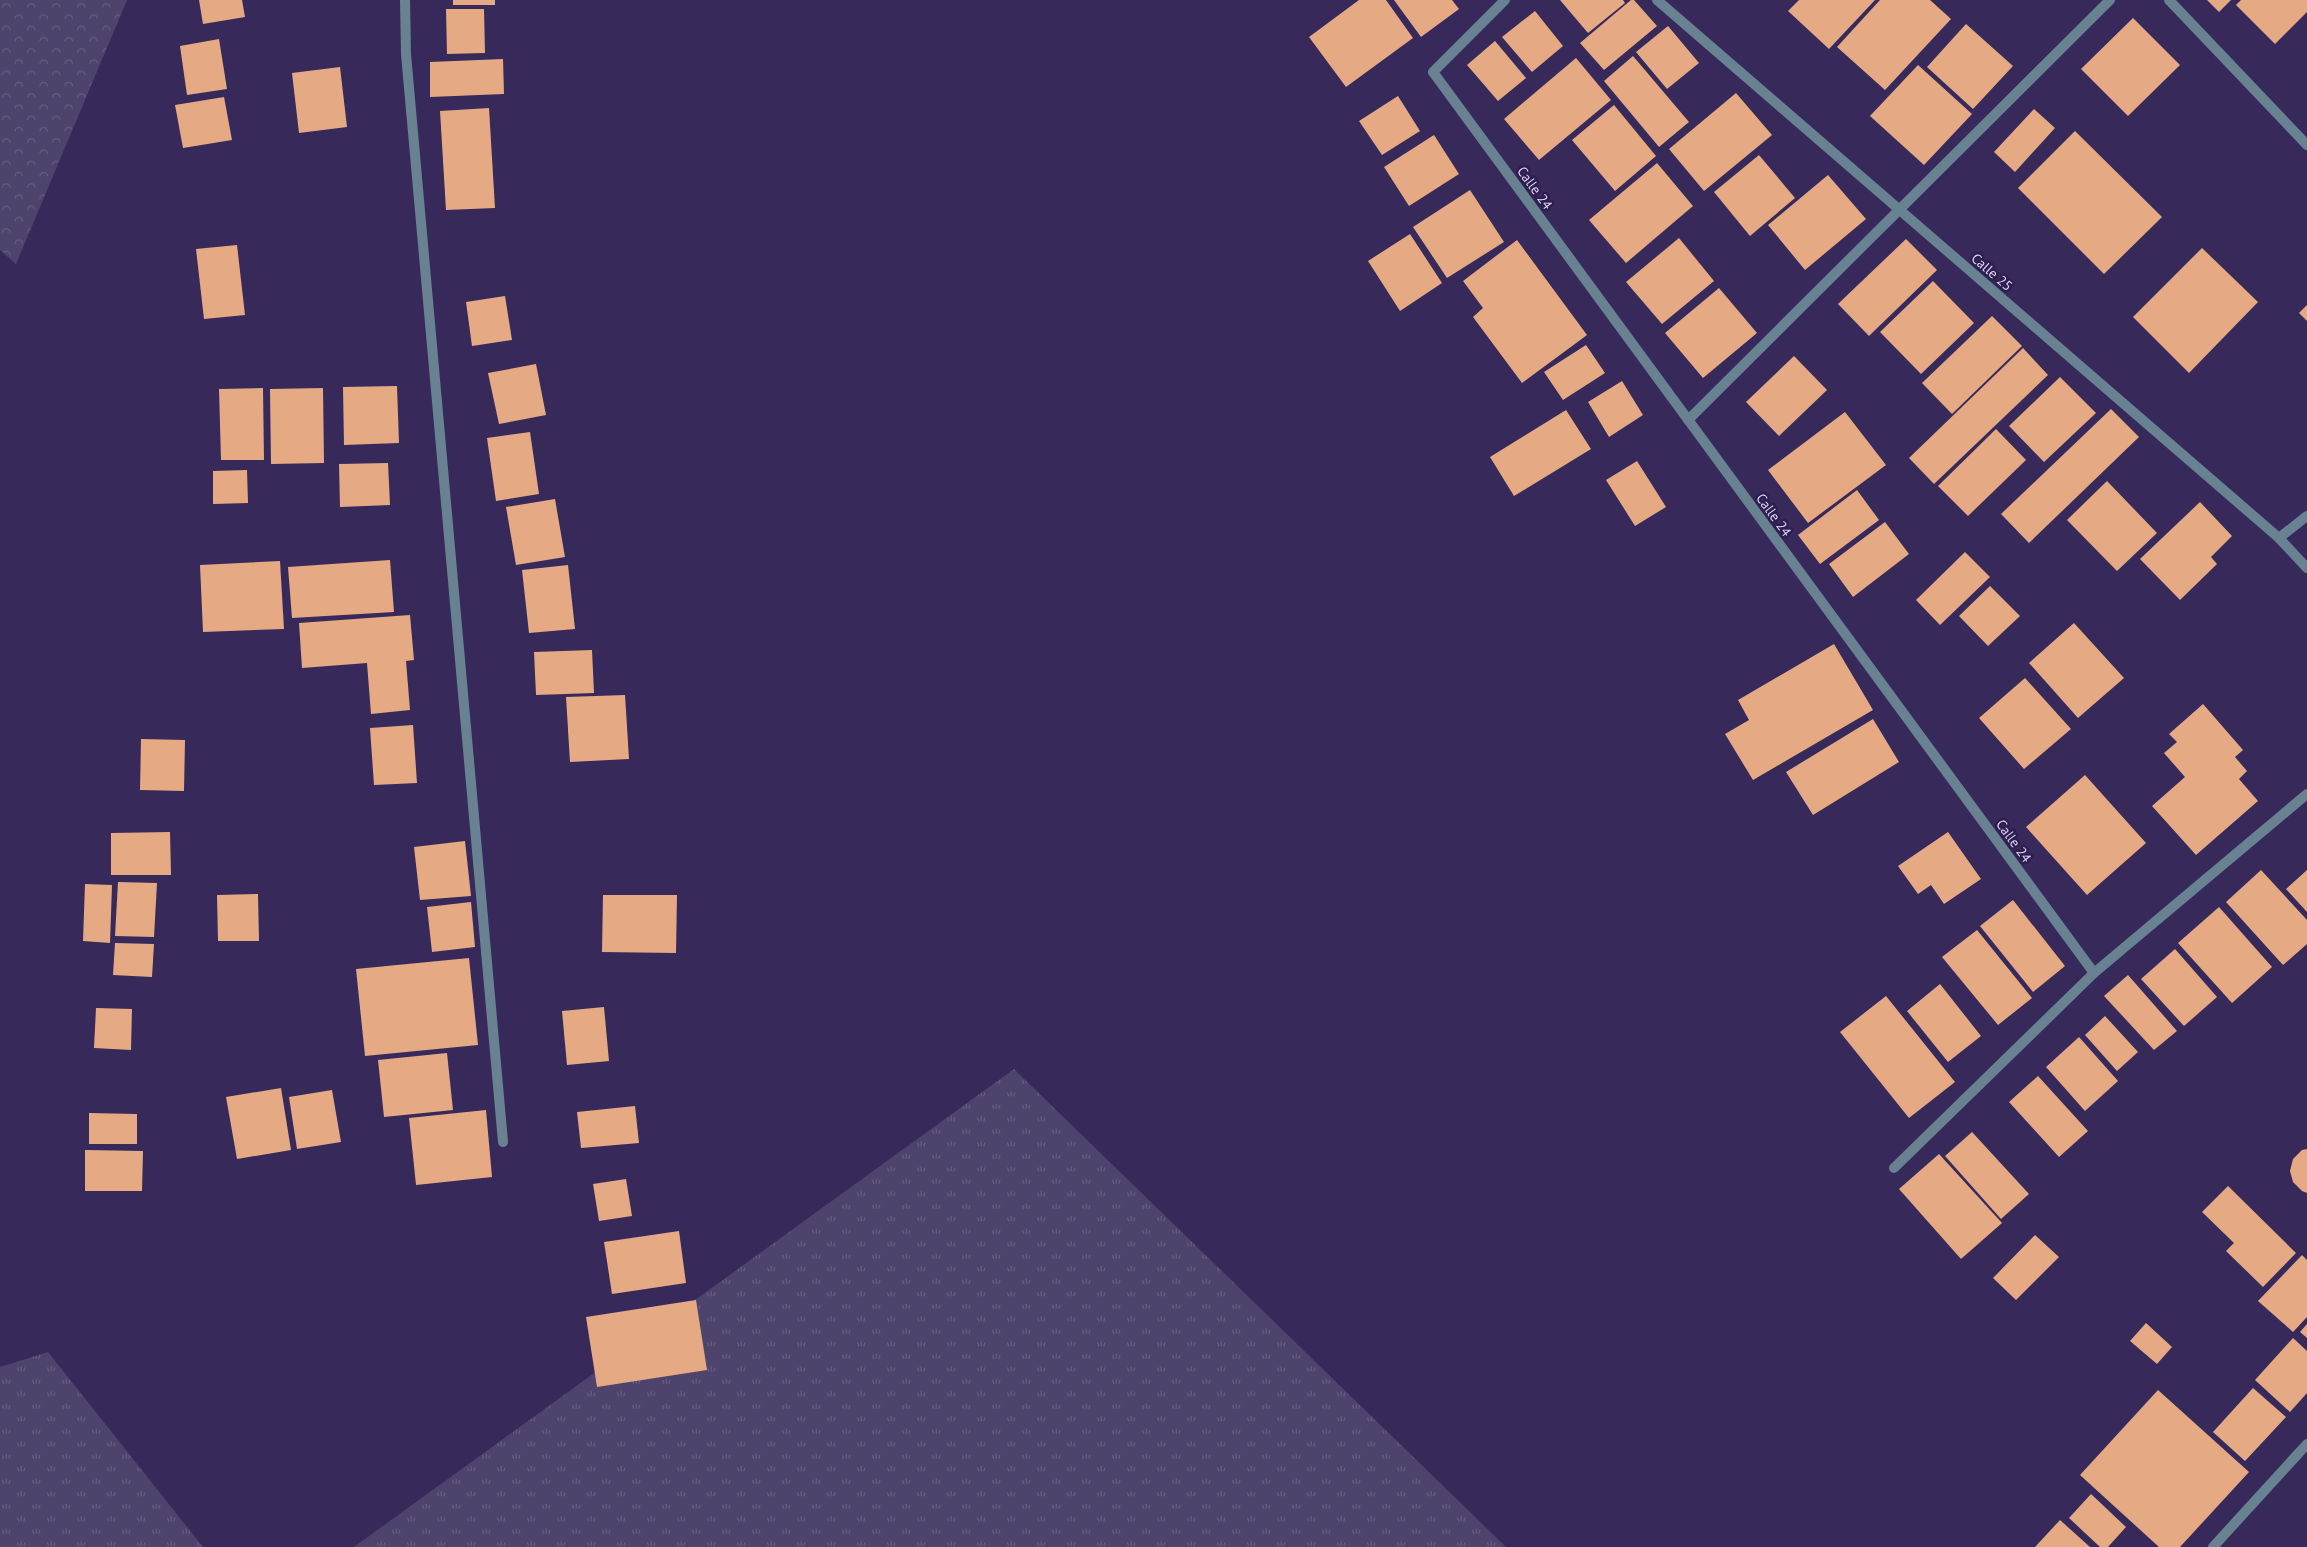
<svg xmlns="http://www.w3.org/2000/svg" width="2307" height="1547" font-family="'PT Sans',sans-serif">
	<defs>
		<pattern id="grass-tufts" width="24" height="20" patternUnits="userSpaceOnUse" patternTransform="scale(1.25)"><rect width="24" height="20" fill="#4d436c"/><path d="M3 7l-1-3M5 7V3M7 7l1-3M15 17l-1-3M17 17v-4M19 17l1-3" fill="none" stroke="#665d82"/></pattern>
		<pattern id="park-crowns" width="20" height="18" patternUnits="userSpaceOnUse" patternTransform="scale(1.25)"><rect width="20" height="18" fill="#4d436c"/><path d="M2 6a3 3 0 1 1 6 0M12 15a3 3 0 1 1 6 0" fill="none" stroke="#665d82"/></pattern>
	</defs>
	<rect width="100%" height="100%" fill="#38295b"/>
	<g fill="url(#grass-tufts)">
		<path d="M1014 1069 1506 1547H354Z"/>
		<path d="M48 1352 203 1547H0V1367Z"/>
	</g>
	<path fill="url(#park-crowns)" d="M0 0H127L16 264 0 250Z"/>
	<g fill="#e5aa83">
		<path d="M199 0H242L245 17 203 24Z"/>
		<rect x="453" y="0" width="42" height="5"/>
		<path d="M1359 0H1386L1413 38 1346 87 1309 37Z"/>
		<path d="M1394 0H1452L1459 9 1421 37Z"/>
		<path d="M1560 0H1623L1625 3 1588 33Z"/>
		<path d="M1631 0H1634L1657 26 1604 70 1580 43Z"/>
		<path d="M1799 0H1875L1829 49 1788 11Z"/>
		<path d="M1880 0H1930L1951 19 1885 90 1837 47Z"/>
		<path d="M2207 0H2231L2219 12Z"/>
		<path d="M2241 0H2307V12L2275 44 2236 5Z"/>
		<path d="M446 9H484L485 53 447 54Z"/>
		<path d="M1535 11 1563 46 1532 72 1502 37Z"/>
		<path d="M2133 18 2180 65 2128 116 2081 69Z"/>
		<path d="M1966 24 2013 66 1973 109 1927 67Z"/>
		<path d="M1668 26 1699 63 1667 89 1636 52Z"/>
		<path d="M219 39 227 89 187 95 180 46Z"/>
		<path d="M1495 41 1526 78 1498 101 1467 65Z"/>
		<path d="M1633 56 1689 122 1659 147 1604 81Z"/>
		<path d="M1576 58 1611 100 1539 160 1504 119Z"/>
		<path d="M503 59 504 94 430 97V62Z"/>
		<path d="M1918 65 1972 114 1924 165 1870 116Z"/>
		<path d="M340 67 347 127 299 133 292 73Z"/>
		<path d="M1736 93 1772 135 1704 191 1669 149Z"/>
		<path d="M1398 96 1420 131 1382 155 1359 121Z"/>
		<path d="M224 97 232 140 183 148 175 105Z"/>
		<path d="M1614 105 1656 156 1615 191 1572 140Z"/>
		<path d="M489 108 495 208 446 210 440 111Z"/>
		<path d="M2034 109 2055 128 2015 172 1994 152Z"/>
		<path d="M2075 131 2162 217 2104 274 2018 188Z"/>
		<path d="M1434 135 1459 174 1409 206 1384 167Z"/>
		<path d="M1759 155 1795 198 1750 236 1714 192Z"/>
		<path d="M1657 163 1693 206 1626 263 1589 220Z"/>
		<path d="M1828 175 1866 219 1805 270 1768 225Z"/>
		<path d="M1470 190 1504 242 1447 278 1413 227Z"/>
		<path d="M1410 234 1442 283 1400 311 1368 261Z"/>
		<path d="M1679 238 1714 281 1662 324 1626 282Z"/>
		<path d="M1906 239 1937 270 1869 336 1838 304Z"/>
		<path d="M1517 240 1587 335 1522 383 1473 317 1483 308 1463 281Z"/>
		<path d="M237 245 245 315 204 319 196 249Z"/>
		<path d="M2202 248 2258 302 2189 373 2133 317Z"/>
		<path d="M1933 281 1974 323 1921 374 1880 332Z"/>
		<path d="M1719 288 1757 333 1703 378 1665 333Z"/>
		<path d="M505 296 512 340 472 346 466 302Z"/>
		<path d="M2307 305V321L2299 313Z"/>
		<path d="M1992 316 2022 346 1952 414 1922 383Z"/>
		<path d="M1586 345 1605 373 1563 400 1544 372Z"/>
		<path d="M2023 348 2048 375 1934 484 1909 458Z"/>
		<path d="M1794 356 1827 390 1779 436 1746 402Z"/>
		<path d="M536 364 546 415 499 424 488 373Z"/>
		<path d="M2060 377 2096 413 2044 462 2009 426Z"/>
		<path d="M1622 381 1643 415 1609 437 1588 402Z"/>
		<path d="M397 386 399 443 344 445 343 387Z"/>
		<path d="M263 388 264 460H221L219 389Z"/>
		<path d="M323 388 324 463 271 464 270 389Z"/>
		<path d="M2111 409 2139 437 2029 543 2001 514Z"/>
		<path d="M1566 410 1591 449 1514 496 1490 457Z"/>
		<path d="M1845 412 1886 465 1808 523 1768 470Z"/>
		<path d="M1996 429 2026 460 1968 516 1938 486Z"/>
		<path d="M530 432 539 494 496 501 487 438Z"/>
		<path d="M1637 461 1666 507 1635 526 1606 480Z"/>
		<path d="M388 463 390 505 340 507 339 464Z"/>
		<path d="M247 470 248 503 213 504V471Z"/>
		<path d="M2107 481 2157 533 2117 571 2067 520Z"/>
		<path d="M1857 490 1879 520 1820 564 1798 535Z"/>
		<path d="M555 499 565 557 516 565 506 507Z"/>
		<path d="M2200 502 2232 536 2211 557 2217 564 2180 600 2140 559Z"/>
		<path d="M1885 522 1909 554 1853 597 1829 564Z"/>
		<path d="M1965 552 1990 577 1940 625 1916 600Z"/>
		<path d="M390 560 394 612 292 618 288 567Z"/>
		<path d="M280 561 284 629 203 632 200 565Z"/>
		<path d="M568 565 575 629 529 633 522 570Z"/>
		<path d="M1990 586 2020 616 1988 646 1959 616Z"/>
		<path d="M410 615 414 660 406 661 410 710 371 714 367 663 302 668 299 623Z"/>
		<path d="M2074 623 2124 678 2078 718 2029 663Z"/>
		<path d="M1834 644 1873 710 1753 780 1725 734 1749 720 1738 700Z"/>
		<path d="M592 650 594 693 536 695 534 652Z"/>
		<path d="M2025 678 2071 729 2024 769 1979 718Z"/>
		<path d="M625 695 629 759 570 762 566 697Z"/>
		<path d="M2203 704 2243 750 2235 757 2247 771 2239 779 2258 801 2196 855 2152 806 2185 777 2164 753 2177 742 2169 734Z"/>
		<path d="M1873 719 1899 762 1813 815 1786 772Z"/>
		<path d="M413 725 417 783 374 785 370 728Z"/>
		<path d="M141 739 185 740 184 791 140 790Z"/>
		<path d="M2085 775 2146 843 2087 895 2026 827Z"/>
		<path d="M170 832 171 875H111V833Z"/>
		<path d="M1948 832 1981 879 1944 904 1931 885 1918 894 1898 866Z"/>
		<path d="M465 841 471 896 420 900 414 847Z"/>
		<path d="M2261 870 2307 920V944L2283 965 2226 902Z"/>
		<path d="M2307 870V912L2286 889Z"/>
		<path d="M118 882 157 883 154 937 115 936Z"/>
		<path d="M85 884 112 885 110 943 83 941Z"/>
		<path d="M258 894 259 941H218L217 895Z"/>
		<path d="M603 895H677L676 953 602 952Z"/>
		<path d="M2013 900 2065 966 2033 992 1980 926Z"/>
		<path d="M471 902 475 947 432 952 427 907Z"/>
		<path d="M2219 907 2272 967 2232 1003 2178 943Z"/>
		<path d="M1977 930 2032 998 1998 1025 1942 957Z"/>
		<path d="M115 943 154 944 152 977 113 975Z"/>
		<path d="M2175 949 2217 997 2184 1026 2141 979Z"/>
		<path d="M469 958 478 1045 365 1056 356 969Z"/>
		<path d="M2128 975 2177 1031 2154 1050 2104 996Z"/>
		<path d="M1940 984 1981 1036 1948 1062 1907 1011Z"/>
		<path d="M1886 996 1955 1082 1909 1118 1840 1032Z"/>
		<path d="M604 1007 609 1061 567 1065 562 1011Z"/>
		<path d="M96 1008 132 1009 131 1050 94 1048Z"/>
		<path d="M2105 1016 2138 1052 2117 1071 2085 1035Z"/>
		<path d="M2079 1037 2118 1081 2085 1111 2046 1067Z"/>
		<path d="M447 1053 453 1110 384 1117 378 1060Z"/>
		<path d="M2038 1076 2088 1131 2059 1157 2009 1102Z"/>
		<path d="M281 1088 291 1150 237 1159 226 1097Z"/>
		<path d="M332 1090 341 1142 297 1149 289 1097Z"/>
		<path d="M635 1106 639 1143 581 1148 577 1112Z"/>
		<path d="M486 1110 492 1177 416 1185 409 1118Z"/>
		<path d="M89 1113 137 1114V1144H89Z"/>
		<path d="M1972 1132 2029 1194 2001 1219 1945 1156Z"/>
		<path d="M2307 1149V1193L2302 1191 2293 1182 2290 1171 2293 1159 2302 1150Z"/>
		<path d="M85 1150 143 1151 142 1191H85Z"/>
		<path d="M1939 1154 2002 1223 1961 1259 1899 1189Z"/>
		<path d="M626 1179 632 1216 599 1221 593 1184Z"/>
		<path d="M2228 1186 2296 1253 2263 1287 2226 1251 2234 1243 2202 1212Z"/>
		<path d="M679 1231 686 1283 612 1294 604 1242Z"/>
		<path d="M2035 1235 2059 1257 2016 1300 1993 1278Z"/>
		<path d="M2302 1255 2307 1260V1317L2293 1332 2258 1301Z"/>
		<path d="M696 1300 707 1370 597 1387 586 1317Z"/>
		<path d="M2146 1323 2172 1347 2157 1364 2130 1341Z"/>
		<path d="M2307 1324V1338L2300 1332Z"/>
		<path d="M2293 1338 2307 1351V1393L2290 1412 2255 1380Z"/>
		<path d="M2253 1388 2286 1417 2245 1461 2213 1432Z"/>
		<path d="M2158 1390 2249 1472 2180 1547H2159L2080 1475Z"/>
		<path d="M2091 1494 2126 1527 2108 1547H2100L2069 1518Z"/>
		<path d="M2060 1520 2090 1547H2035Z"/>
	</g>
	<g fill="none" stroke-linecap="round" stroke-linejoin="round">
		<g stroke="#688292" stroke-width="10">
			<path d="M405 0 406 54 503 1142"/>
			<path d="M1505 0 1433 72 2094 973"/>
			<path d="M1657 0 2279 538 2307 568"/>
			<path d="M2169 0 2307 145"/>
			<path d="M1688 420 2110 0"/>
			<path d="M2279 538 2307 516"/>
			<path d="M1894 1168 2094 973 2307 794"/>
			<path d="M2213 1547 2307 1444"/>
		</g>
	</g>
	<g text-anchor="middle" stroke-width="5" stroke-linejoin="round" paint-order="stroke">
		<g font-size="14" fill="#dbd5f4" stroke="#2e1f50">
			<text transform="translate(1535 188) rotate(54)" y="5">Calle 24</text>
			<text transform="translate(1992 272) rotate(41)" y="5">Calle 25</text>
			<text transform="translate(1774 515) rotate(54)" y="5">Calle 24</text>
			<text transform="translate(2014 841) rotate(54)" y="5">Calle 24</text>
		</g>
	</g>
</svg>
